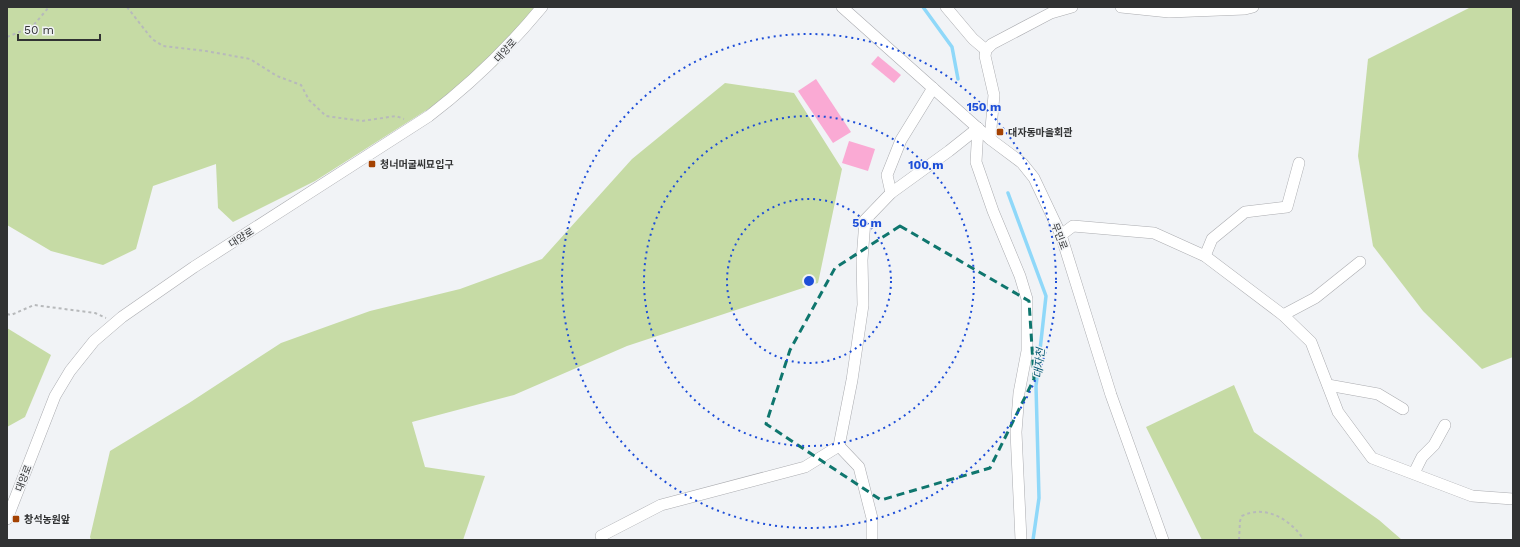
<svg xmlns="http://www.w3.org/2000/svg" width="1520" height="547" font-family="'Work Sans','Noto Sans KR',sans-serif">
	<rect width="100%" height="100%" fill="#f1f3f6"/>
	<g fill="#c6dba5">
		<path d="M7 7H536L496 66 315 181 233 222 218 208 216 164 153 186 136 249 103 265 51 251 7 225Z"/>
		<path d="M1471 7H1513V357L1482 369 1423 311 1373 246 1358 156 1368 59Z"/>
		<path d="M725 83 794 93 842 169 818 283 627 346 514 395 412 422 425 467 485 476 463 540H91L90 537 110 451 189 403 281 343 370 311 460 289 542 259 632 159Z"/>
		<path d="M7 328 51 355 25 417 7 427Z"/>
		<path d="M1234 385 1254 432 1379 520 1402 540H1202L1146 427Z"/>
	</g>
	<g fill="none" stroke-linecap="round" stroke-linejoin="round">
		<g stroke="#8fd8f9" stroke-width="3.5">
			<path d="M923 7 952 47 958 79"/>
			<path d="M1008 193 1046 296 1036 386 1039 498 1033 540"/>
		</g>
	</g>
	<g fill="#faaad4">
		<path d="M878 56 901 75 894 83 871 64Z"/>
		<path d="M816 79 851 132 833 143 798 91Z"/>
		<path d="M849 141 875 149 868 171 842 163Z"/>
	</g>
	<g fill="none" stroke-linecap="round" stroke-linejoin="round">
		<defs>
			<g id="minor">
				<path d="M842 7 990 139 1022 163 1034 178 1061 235 1111 395 1163 540"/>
				<path d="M946 7 973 39 986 50"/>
				<path d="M1121 7 1169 12 1245 9 1253 7"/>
				<path d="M978 128 976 162 993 211 1020 276 1027 299V351L1019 393 1016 432 1021 540"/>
				<path d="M990 139 994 95 985 56 986 50 992 44 1051 13 1072 7"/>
				<path d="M891 193 887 175 901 140 933 88"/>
				<path d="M1061 235 1073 226 1154 233 1205 256 1283 315 1311 342 1338 412 1372 458 1472 496 1513 499"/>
				<path d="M1205 256 1212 239 1245 212 1287 207 1299 163"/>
				<path d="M1283 315 1315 298 1360 262"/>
				<path d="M1328 385 1378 394 1403 409"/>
				<path d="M839 446 859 467 872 518V540"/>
				<path d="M1414 473 1422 457 1434 445 1445 425"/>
				<path d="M7 519 55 396 70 371 94 341 122 317 194 267 429 116C471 84 508 48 542 7"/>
				<path d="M601 536 661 505 805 467 839 446 852 380 863 305 862 260 865 220 891 193 949 151 978 128"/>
			</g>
		</defs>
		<use href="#minor" stroke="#abacb0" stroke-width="12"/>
		<g stroke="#b7b9bb" stroke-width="2" stroke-dasharray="3 3" stroke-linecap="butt">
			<path d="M127 7 152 39 163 46 206 51 250 59 277 76 301 85 309 100 326 116 362 121 396 116 404 119"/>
			<path d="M7 37 32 27 49 7"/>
			<path d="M7 314 11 315 34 305 95 313 106 318"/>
			<path d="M1239 540 1240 521 1242 516C1266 504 1291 520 1304 540"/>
		</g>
		<use href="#minor" stroke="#fff" stroke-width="11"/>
	</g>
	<path fill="none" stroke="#0f766e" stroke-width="3" stroke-dasharray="8 5" stroke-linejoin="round" d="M900 226 1029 301 1034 379 990 468 881 500 766 424 790 350 835 268Z"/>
	<g fill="none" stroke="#1d4ed8" stroke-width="2" stroke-dasharray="2 4">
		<circle cx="809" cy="281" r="82"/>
		<circle cx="809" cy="281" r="165"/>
		<circle cx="809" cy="281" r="247"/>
	</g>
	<g fill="#a44202" stroke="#f1f3f6" stroke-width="1.5">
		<rect x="996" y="128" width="8" height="8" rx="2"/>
		<rect x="368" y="160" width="8" height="8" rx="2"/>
		<rect x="12" y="515" width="8" height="8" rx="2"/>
	</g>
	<g text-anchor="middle" stroke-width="3" stroke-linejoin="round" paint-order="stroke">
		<g font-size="10" fill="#313233" stroke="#f1f3f6">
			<text transform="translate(505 50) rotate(-48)" y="4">대양로</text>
			<text transform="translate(1060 236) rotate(69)" y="4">무민로</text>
			<text transform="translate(241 237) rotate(-32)" y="4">대양로</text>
			<text transform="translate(23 478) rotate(-69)" y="4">대양로</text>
		</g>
		<g font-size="10" font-weight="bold" fill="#313233" stroke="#f1f3f6" text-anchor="start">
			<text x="1008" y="136">대자동마을회관</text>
			<text x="380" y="168">청너머굴씨묘입구</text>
			<text x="24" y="523">창석농원앞</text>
		</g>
		<g font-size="11" font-style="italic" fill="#055873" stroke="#f1f3f6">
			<text transform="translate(1039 363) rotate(-84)" y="4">대자천</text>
		</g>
	</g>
	<circle cx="809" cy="281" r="6" fill="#1d4ed8" stroke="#f1f3f6" stroke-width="2"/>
	<g font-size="12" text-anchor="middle" font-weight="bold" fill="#1d4ed8" stroke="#f1f3f6" stroke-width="3" stroke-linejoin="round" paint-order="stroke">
		<text x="984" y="111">150 m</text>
		<text x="926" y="169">100 m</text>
		<text x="867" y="227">50 m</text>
	</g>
	<rect width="1520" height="547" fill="none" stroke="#313233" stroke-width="16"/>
	<path d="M18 34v6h82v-6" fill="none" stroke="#313233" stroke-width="2"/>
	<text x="24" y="34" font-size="12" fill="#313233" stroke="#f1f3f6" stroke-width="3" paint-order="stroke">50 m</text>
</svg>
